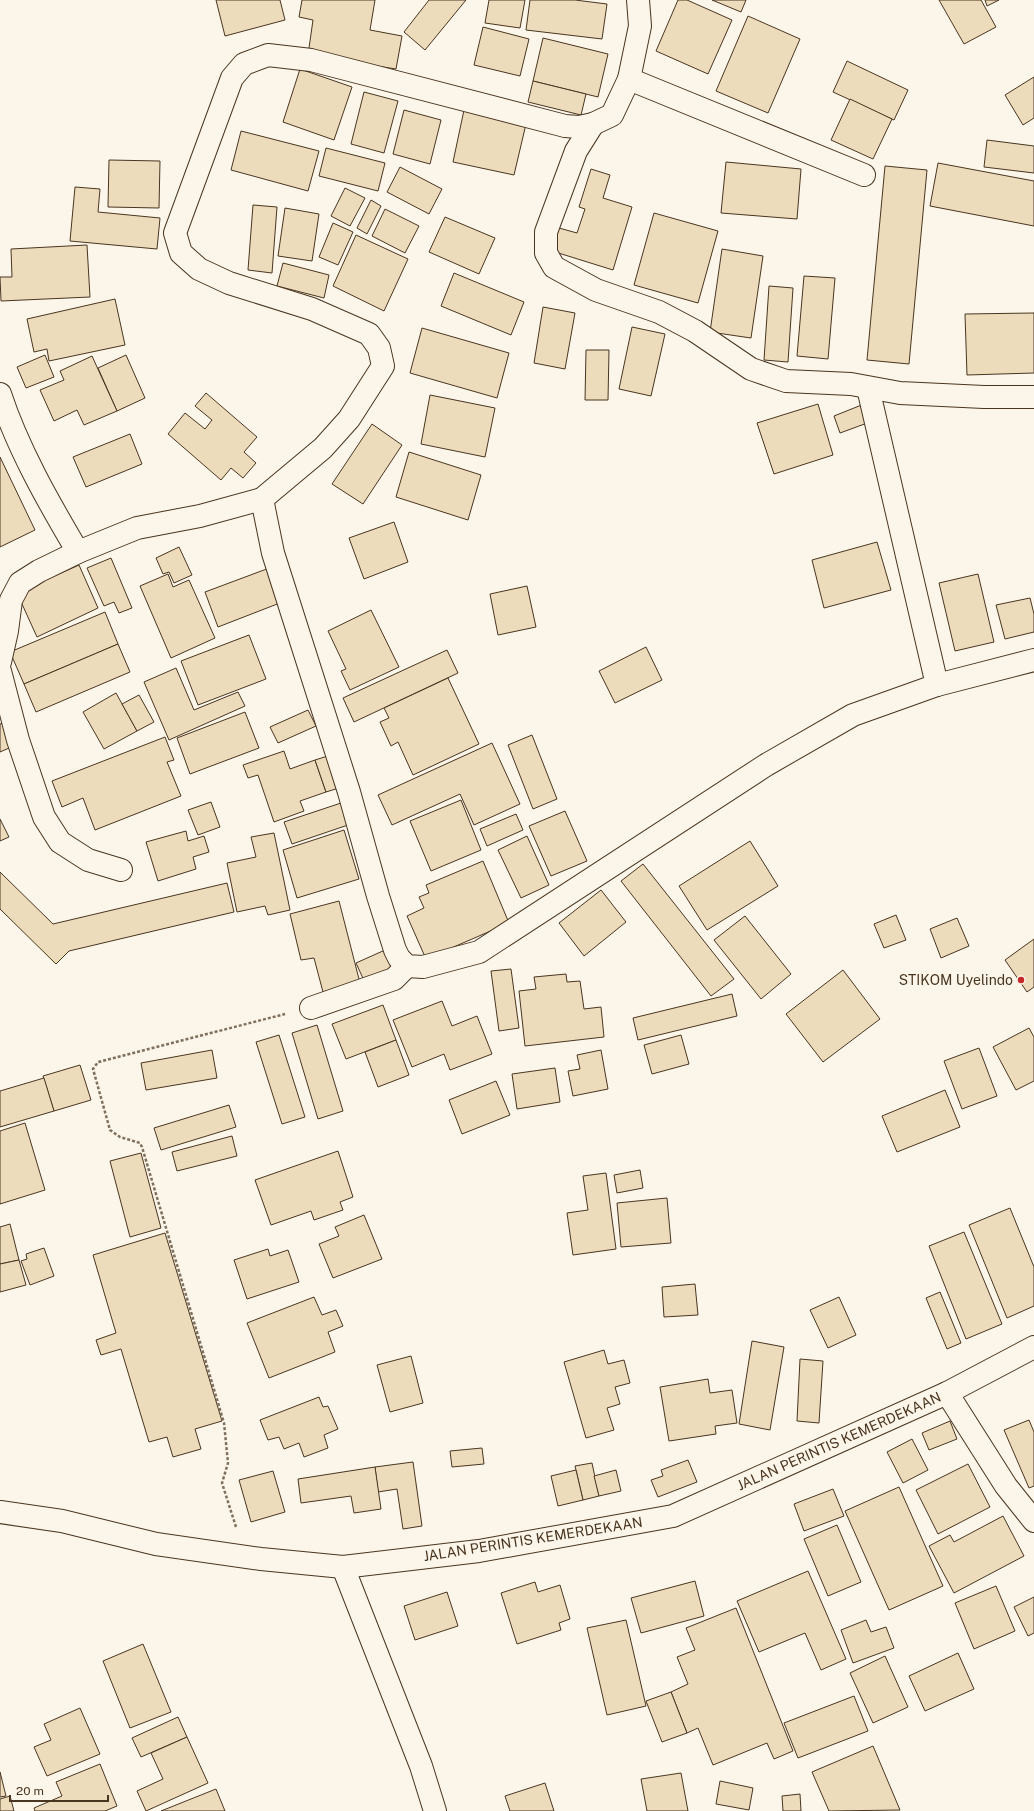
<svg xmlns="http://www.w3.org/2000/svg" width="1034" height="1811" font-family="'Public Sans',sans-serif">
	<rect width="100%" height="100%" fill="#fbf6e9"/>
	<g fill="#ecdcbc" stroke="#4a3520">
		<path d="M216 0H280L285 20 225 36Z"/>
		<path d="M302 0H375L370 30 402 36 396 69 308 55 313 20 299 17Z"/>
		<path d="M429 0H466L425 50 404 32Z"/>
		<path d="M489 0H525L520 28 485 23Z"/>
		<path d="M530 0H575L607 4 602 39 526 30Z"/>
		<path d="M678 0H687L732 20 708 74 656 51Z"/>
		<path d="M712 0H746L741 12Z"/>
		<path d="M939 0H981L996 27 964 44Z"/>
		<path d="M985 0H999L987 6Z"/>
		<path d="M748 16 800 39 768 113 716 91Z"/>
		<path d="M483 27 529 39 520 76 474 65Z"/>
		<path d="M543 38 608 54 598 97 533 81Z"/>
		<path d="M847 61 908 90 894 120 833 92Z"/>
		<path d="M300 69 352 87 334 140 283 122Z"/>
		<path d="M1034 77V118L1023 125 1005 95Z"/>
		<path d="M533 81 586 94 581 115 528 102Z"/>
		<path d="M364 92 398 101 384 153 351 144Z"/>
		<path d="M850 99 892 119 873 159 831 140Z"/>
		<path d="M404 110 441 120 430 164 393 154Z"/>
		<path d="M464 110 526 124 514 175 453 162Z"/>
		<path d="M241 131 319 151 308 191 231 170Z"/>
		<path d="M987 140 1034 146V173L984 167Z"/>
		<path d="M326 148 385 163 378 191 319 176Z"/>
		<path d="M109 160 160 161 159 208 108 207Z"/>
		<path d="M726 162 801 169 797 219 721 213Z"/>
		<path d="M938 163 1034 181V226L930 206Z"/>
		<path d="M885 166 927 170 909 364 867 360Z"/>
		<path d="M400 167 442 189 429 214 387 192Z"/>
		<path d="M591 169 610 175 603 198 632 207 613 270 552 251 559 228 577 233 585 209 579 207Z"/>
		<path d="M75 187 100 189 98 212 160 218 157 249 70 241Z"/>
		<path d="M345 188 365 198 350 226 331 216Z"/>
		<path d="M371 200 381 206 367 234 357 228Z"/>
		<path d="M253 205 277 207 272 273 248 270Z"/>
		<path d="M285 208 319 214 312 261 278 256Z"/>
		<path d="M385 209 419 226 405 253 372 236Z"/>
		<path d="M654 213 718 231 698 303 634 285Z"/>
		<path d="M445 217 495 238 479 274 429 252Z"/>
		<path d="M333 223 353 232 338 265 319 257Z"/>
		<path d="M356 235 408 259 384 311 333 286Z"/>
		<path d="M87 245 90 297 1 301 0 277H12L11 249Z"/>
		<path d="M722 249 763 256 751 338 710 332Z"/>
		<path d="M283 263 329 275 324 298 277 286Z"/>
		<path d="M454 273 524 302 511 335 441 306Z"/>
		<path d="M804 276 835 278 828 359 797 356Z"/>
		<path d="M769 286 793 288 788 362 764 360Z"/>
		<path d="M115 299 125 345 49 361 47 349 34 352 27 319Z"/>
		<path d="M543 307 575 313 565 369 534 363Z"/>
		<path d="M1034 313V373L967 375 965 314Z"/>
		<path d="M632 327 665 334 651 396 619 389Z"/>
		<path d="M422 328 509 353 497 398 410 373Z"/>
		<path d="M586 350H609L608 400H585Z"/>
		<path d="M45 355 54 377 26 388 17 367Z"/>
		<path d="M126 355 145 398 117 411 98 368Z"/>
		<path d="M92 356 117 411 84 425 77 410 54 421 40 390 64 380 60 371Z"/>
		<path d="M206 393 257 437 244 452 256 463 243 478 231 468 221 480 168 434 185 413 205 429 212 420 195 406Z"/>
		<path d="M430 395 495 408 485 457 421 444Z"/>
		<path d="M818 404 833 455 774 474 757 423Z"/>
		<path d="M864 404 870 422 840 433 834 416Z"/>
		<path d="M372 424 402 445 363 504 332 484Z"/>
		<path d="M130 434 142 464 86 487 73 457Z"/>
		<path d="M409 452 481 475 468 520 396 497Z"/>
		<path d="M0 457 35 530 0 547Z"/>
		<path d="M394 522 408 562 364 579 349 538Z"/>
		<path d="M877 542 891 590 824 608 812 560Z"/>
		<path d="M179 547 192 575 174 583 169 572 163 574 156 558Z"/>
		<path d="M111 558 132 608 119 613 114 602 104 606 87 568Z"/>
		<path d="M79 565 98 608 37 637 17 593Z"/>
		<path d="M272 567 285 601 218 627 205 592Z"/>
		<path d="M168 574 173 587 189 580 215 638 171 658 140 586Z"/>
		<path d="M978 574 994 642 955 651 939 583Z"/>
		<path d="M527 586 536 627 498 635 490 594Z"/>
		<path d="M1030 598 1034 614V632L1005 639 996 605Z"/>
		<path d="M371 610 399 667 350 690 341 671 346 669 328 631Z"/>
		<path d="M105 612 118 644 24 684 10 652Z"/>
		<path d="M249 635 266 679 198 705 181 661Z"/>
		<path d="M118 644 130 672 36 712 24 684Z"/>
		<path d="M646 647 662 680 615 703 599 671Z"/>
		<path d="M447 650 458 673 354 722 343 698Z"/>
		<path d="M176 668 194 710 238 692 245 706 169 740 144 682Z"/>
		<path d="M448 678 479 744 413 775 398 742 391 746 380 722 389 718 384 708Z"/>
		<path d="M116 693 137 731 104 749 83 712Z"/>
		<path d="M139 695 154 722 137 731 122 704Z"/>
		<path d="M308 710 316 726 278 743 270 727Z"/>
		<path d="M245 712 259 748 190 774 177 738Z"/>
		<path d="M7 722 16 745 0 752V724Z"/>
		<path d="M532 735 557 799 533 809 508 745Z"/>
		<path d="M165 737 174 760 167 762 181 796 95 830 83 798 62 807 52 781Z"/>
		<path d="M492 743 520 804 474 825 460 794 392 825 378 795Z"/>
		<path d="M284 751 290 769 315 760 326 792 300 801 304 811 274 822 258 775 248 778 243 765Z"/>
		<path d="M334 754 345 786 326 792 315 760Z"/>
		<path d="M461 800 481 850 431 871 410 821Z"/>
		<path d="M211 802 220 827 198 835 188 810Z"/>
		<path d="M341 803 348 825 292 844 284 822Z"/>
		<path d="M565 811 587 861 551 876 529 826Z"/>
		<path d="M516 814 523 830 487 846 480 829Z"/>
		<path d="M0 819 9 837 0 841Z"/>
		<path d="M344 830 359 879 297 898 283 850Z"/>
		<path d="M186 831 188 841 204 836 209 852 193 857 196 869 158 881 146 842Z"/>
		<path d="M274 833 290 910 268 915 265 906 237 912 227 863 256 857 251 837Z"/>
		<path d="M527 836 549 885 521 898 498 850Z"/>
		<path d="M750 841 778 886 707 930 679 886Z"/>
		<path d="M483 861 509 923 426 959 407 916 424 908 419 897 429 893 426 885Z"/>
		<path d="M643 864 734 979 711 996 621 881Z"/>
		<path d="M0 872 53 924 227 883 234 912 69 951 56 964 0 909Z"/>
		<path d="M601 890 626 922 584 956 559 923Z"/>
		<path d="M339 901 360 983 323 992 314 958 301 960 290 914Z"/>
		<path d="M896 915 906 940 884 948 874 924Z"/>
		<path d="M745 916 791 974 761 999 714 940Z"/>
		<path d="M957 918 969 946 941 958 930 929Z"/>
		<path d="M1034 939V987L1027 992 1005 960Z"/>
		<path d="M385 950 395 973 366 985 356 963Z"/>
		<path d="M511 969 519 1028 499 1031 491 971Z"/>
		<path d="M843 970 880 1019 823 1062 786 1014Z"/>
		<path d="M566 974 567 982 580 981 584 1009 601 1007 604 1037 525 1046 519 991 536 989 534 977Z"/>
		<path d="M732 994 737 1016 638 1040 633 1018Z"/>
		<path d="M442 1001 452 1026 477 1016 492 1054 450 1070 444 1054 412 1067 393 1020Z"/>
		<path d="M383 1005 396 1040 346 1059 332 1024Z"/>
		<path d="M317 1025 343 1111 318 1119 292 1033Z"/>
		<path d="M1029 1028 1034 1037V1081L1016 1090 993 1047Z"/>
		<path d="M279 1035 305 1117 282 1124 256 1042Z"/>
		<path d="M681 1035 689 1064 652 1074 644 1045Z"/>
		<path d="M396 1040 409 1075 378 1087 365 1052Z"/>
		<path d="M979 1048 997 1096 962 1109 944 1061Z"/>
		<path d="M212 1050 217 1078 146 1090 141 1063Z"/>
		<path d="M601 1050 608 1089 573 1096 568 1071 580 1069 577 1055Z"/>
		<path d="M80 1065 91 1100 54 1111 43 1076Z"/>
		<path d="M555 1068 560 1102 517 1109 512 1074Z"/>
		<path d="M44 1078 54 1111 0 1127V1091Z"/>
		<path d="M496 1081 510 1115 462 1134 449 1100Z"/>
		<path d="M945 1090 960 1127 897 1152 882 1116Z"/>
		<path d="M229 1105 236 1127 161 1150 154 1128Z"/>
		<path d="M25 1123 45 1190 0 1204V1131Z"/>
		<path d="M232 1136 237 1156 177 1171 172 1152Z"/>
		<path d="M338 1151 353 1197 340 1202 343 1210 314 1220 311 1211 271 1225 255 1180Z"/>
		<path d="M141 1153 161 1228 130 1237 110 1161Z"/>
		<path d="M640 1170 643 1188 617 1193 614 1175Z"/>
		<path d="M606 1173 616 1249 573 1255 567 1213 588 1210 583 1176Z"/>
		<path d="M667 1198 671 1243 621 1247 617 1203Z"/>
		<path d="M1010 1208 1034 1267V1306L1007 1318 969 1225Z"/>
		<path d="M364 1215 382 1259 333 1278 319 1244 339 1236 335 1227Z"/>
		<path d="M10 1224 19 1260 0 1264V1227Z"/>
		<path d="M964 1232 1002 1324 966 1339 929 1246Z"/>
		<path d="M165 1233 222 1421 195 1429 201 1449 173 1457 167 1437 149 1442 121 1349 101 1355 96 1340 116 1333 93 1255Z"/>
		<path d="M44 1248 54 1276 30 1285 21 1261 27 1259 26 1254Z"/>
		<path d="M268 1249 270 1256 288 1250 299 1282 247 1299 234 1260Z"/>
		<path d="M19 1260 26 1285 0 1292V1264Z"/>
		<path d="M695 1284 698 1315 664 1317 662 1287Z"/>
		<path d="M940 1292 961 1343 947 1349 926 1298Z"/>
		<path d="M314 1297 322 1315 336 1310 343 1326 328 1332 335 1352 269 1378 247 1323Z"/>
		<path d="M839 1297 856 1335 828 1348 810 1310Z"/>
		<path d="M752 1341 784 1347 770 1430 739 1424Z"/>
		<path d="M604 1350 608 1364 624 1360 630 1383 615 1387 620 1404 607 1408 614 1430 586 1438 564 1362Z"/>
		<path d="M411 1356 423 1403 390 1412 377 1365Z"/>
		<path d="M800 1359 823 1361 819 1423 797 1421Z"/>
		<path d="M708 1379 710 1393 732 1390 737 1423 715 1426 716 1434 669 1441 660 1387Z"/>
		<path d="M319 1397 323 1407 328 1406 338 1429 324 1435 328 1448 304 1457 299 1443 284 1449 279 1437 268 1440 260 1420Z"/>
		<path d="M1029 1420 1034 1432V1486L1029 1488 1004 1430Z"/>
		<path d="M950 1421 957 1439 929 1450 922 1433Z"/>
		<path d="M912 1439 928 1470 903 1483 887 1452Z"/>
		<path d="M482 1448 484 1464 452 1467 450 1451Z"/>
		<path d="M688 1460 697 1482 658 1497 651 1480 663 1476 661 1470Z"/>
		<path d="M413 1462 422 1526 403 1529 397 1489 378 1492 375 1467Z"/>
		<path d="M592 1463 599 1496 583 1500 575 1466Z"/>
		<path d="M968 1464 990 1507 938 1534 916 1490Z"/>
		<path d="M375 1467 381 1509 354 1513 351 1496 301 1503 298 1479Z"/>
		<path d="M576 1470 583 1500 558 1506 551 1476Z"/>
		<path d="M616 1470 621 1491 599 1496 594 1476Z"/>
		<path d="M273 1471 285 1512 251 1522 239 1480Z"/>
		<path d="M899 1487 943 1586 889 1610 845 1511Z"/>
		<path d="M833 1489 844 1516 804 1531 794 1504Z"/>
		<path d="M1003 1516 1024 1556 954 1593 929 1546 950 1535 954 1542Z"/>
		<path d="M837 1525 861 1582 828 1596 804 1539Z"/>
		<path d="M808 1571 846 1659 821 1670 805 1633 759 1652 737 1601Z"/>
		<path d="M695 1581 704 1616 641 1633 631 1598Z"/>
		<path d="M535 1582 538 1592 560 1585 570 1619 559 1623 561 1630 517 1644 501 1593Z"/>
		<path d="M996 1586 1015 1631 974 1649 955 1603Z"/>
		<path d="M447 1592 458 1626 415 1640 404 1606Z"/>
		<path d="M1034 1597V1633L1028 1636 1014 1607Z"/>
		<path d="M736 1608 793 1751 774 1759 767 1743 713 1765 698 1728 687 1733 671 1692 688 1684 677 1657 695 1650 686 1628Z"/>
		<path d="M626 1620 646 1706 607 1715 587 1628Z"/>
		<path d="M866 1620 871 1632 886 1627 894 1648 853 1663 841 1630Z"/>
		<path d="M143 1644 171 1712 130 1728 103 1661Z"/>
		<path d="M958 1653 974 1689 925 1711 909 1676Z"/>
		<path d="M885 1656 908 1707 873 1723 850 1673Z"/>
		<path d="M671 1692 687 1733 662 1742 646 1701Z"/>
		<path d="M854 1696 868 1731 798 1758 784 1723Z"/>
		<path d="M80 1708 100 1754 47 1776 34 1747 51 1740 44 1724Z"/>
		<path d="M178 1717 187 1737 141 1757 132 1738Z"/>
		<path d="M187 1737 208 1783 146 1811 137 1791 163 1779 151 1753Z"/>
		<path d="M873 1746 900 1810 829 1811 812 1772Z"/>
		<path d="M100 1764 117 1806 105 1811H35L34 1808 62 1796 56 1782Z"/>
		<path d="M0 1772 6 1796 0 1797Z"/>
		<path d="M681 1773 688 1811H647L641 1779Z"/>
		<path d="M720 1781 753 1788 749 1810 716 1804Z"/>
		<path d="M545 1783 554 1811H510L505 1796Z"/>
		<path d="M216 1789 225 1811H161Z"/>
		<path d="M800 1794 801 1811H783L782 1796Z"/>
		<path d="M10 1796 14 1811H0V1799Z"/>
	</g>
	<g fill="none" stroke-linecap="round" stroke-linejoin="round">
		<defs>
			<g id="minor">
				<path d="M629 79 864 175"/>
				<path d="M593 124 576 151 546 232V253L554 267 596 290 659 312 695 331 751 369 786 381 851 384 900 393 984 397H1034"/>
				<path d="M868 388 937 685"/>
				<path d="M0 394C18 449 49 503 78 552"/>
				<path d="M262 499 273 553 349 792 378 896 395 950 399 958 407 966 423 967 479 952 766 765 853 715 937 685 1034 660"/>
				<path d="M0 662 7 631 11 600 20 583 39 571 78 552 137 528 200 516 262 499 323 448 349 419 383 366 379 348 369 334 312 309 229 283 199 269 181 253 175 233 232 78 244 64 268 55 311 60 565 126 579 127 593 124 612 115 629 79 640 26 638 0"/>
				<path d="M0 671 18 740 44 817 60 842 88 860 121 870"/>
				<path d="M311 1008 394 979 407 966"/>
				<path d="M947 1393 1006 1486 1034 1521"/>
				<path d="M0 1512 62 1521 156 1544 261 1559 343 1567 479 1551 673 1516 947 1393 1034 1347"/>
				<path d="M343 1567 421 1766 435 1811"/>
			</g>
		</defs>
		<use href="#minor" stroke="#4a3520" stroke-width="24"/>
		<path stroke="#7f6f5c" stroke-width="2.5" stroke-dasharray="3 2" stroke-linecap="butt" d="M236 1527 222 1483 228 1463 224 1423 142 1147 140 1143 120 1137 110 1130 93 1069 98 1062 285 1014"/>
		<use href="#minor" stroke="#fbf6e9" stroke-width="22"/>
	</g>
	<circle fill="#c62828" stroke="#fbf6e9" stroke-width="1.5" cx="1021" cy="980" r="4"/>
	<g text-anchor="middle" stroke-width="3" stroke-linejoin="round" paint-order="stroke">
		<g font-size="14" fill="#4a3520" stroke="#fbf6e9" text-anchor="end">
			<text x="1013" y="985">STIKOM Uyelindo</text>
		</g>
		<g font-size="14" fill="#4a3520" stroke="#fbf6e9">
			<text transform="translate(839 1441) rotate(-24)" y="5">JALAN PERINTIS KEMERDEKAAN</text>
			<text transform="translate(533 1539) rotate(-9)" y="5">JALAN PERINTIS KEMERDEKAAN</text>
		</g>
	</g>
	<path d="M10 1795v6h98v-6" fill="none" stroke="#4a3520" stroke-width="2"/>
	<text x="16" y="1795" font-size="12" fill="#4a3520" stroke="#fbf6e9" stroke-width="3" paint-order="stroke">20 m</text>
</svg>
